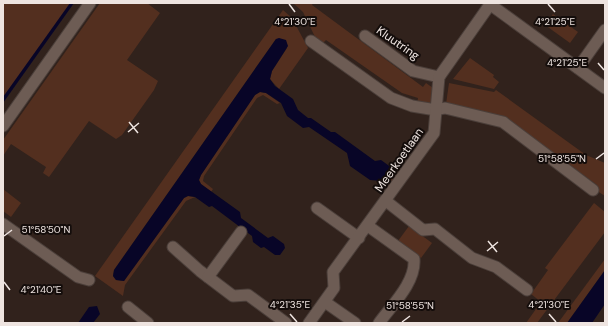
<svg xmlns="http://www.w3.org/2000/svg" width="608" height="326" font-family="'DM Sans',sans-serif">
	<rect width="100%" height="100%" fill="#31221c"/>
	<g fill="#532f1f">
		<path d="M3 3H73L3 102Z"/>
		<path d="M100 3H147L160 13 127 60 158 81 154 90 122 135 116 139 89 121 49 177 43 173 46 167 11 144 3 156V140Z"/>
		<path d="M293 3H313L312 5 423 87 426 83 433 88 434 103 429 107 417 104 418 98 402 93 326 40 322 44 316 39 303 12Z"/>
		<path d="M283 10 292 18 308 48 279 89 270 79 272 71 287 48 276 39 114 270 113 276 116 280 124 281 184 198 188 196 195 197 186 201 125 285 123 296 95 276Z"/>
		<path d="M553 14 578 32 570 43 545 25Z"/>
		<path d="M470 58 494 75 493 77 499 82 494 89 453 79Z"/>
		<path d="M449 83 494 92 496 90 586 155 605 163V196L594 189 597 185 507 120 446 104Z"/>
		<path d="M260 92 266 93 280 103 277 104 263 95 257 98 204 176 203 181 213 189 211 192 201 184 199 180 201 175 255 95Z"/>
		<path d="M394 164 402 170 389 188 381 181Z"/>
		<path d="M3 189 21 203 11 217 3 211Z"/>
		<path d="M594 203 605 212V232L537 323H526L541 302 531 294 548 270 545 268Z"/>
		<path d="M409 226 432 243 421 258 398 241Z"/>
		<path d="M605 259V270L567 323H558Z"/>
	</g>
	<g fill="#080527">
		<path d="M70 3H74L3 103V97Z"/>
		<path d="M279 38 286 40 288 46 272 71 270 79 275 86 293 99 298 110 308 118H311L331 132H335L375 161 381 160 392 168 381 181 370 180 350 166 347 153 309 127 303 128 287 116 281 103 266 93 260 92 255 95 201 175 199 180 201 184 240 212 241 218 268 238 273 236 284 244 285 248 280 255H275L264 247 261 248 253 242 252 236 212 206 209 207 195 197 188 196 184 198 124 281 116 280 113 276 114 270 276 39Z"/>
		<path d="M605 270V304L592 323H567Z"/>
		<path d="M97 306 100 314 93 323H78L89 307Z"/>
	</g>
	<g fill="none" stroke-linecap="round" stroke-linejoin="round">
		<defs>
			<g id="street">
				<path d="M491 5 605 88"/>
				<path d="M365 36 413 71 439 77"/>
				<path d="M311 41 391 98 412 106 436 110 445 108 503 122 593 190"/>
				<path d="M578 68 605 30"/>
				<path d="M3 126 90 3"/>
				<path d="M386 201 423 230 435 229 472 258 496 267 527 290"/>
				<path d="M317 208 359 238"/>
				<path d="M3 224 78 277 89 280"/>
				<path d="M368 226 414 259C416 282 392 305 379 323"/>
				<path d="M173 247 200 271 233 296 248 295 286 323"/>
				<path d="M208 277 241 232"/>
				<path d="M325 302 355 323"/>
				<path d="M128 307 148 323"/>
				<path d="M309 323 334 288 333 272 434 133 439 77 491 3"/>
			</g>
		</defs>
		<use href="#street" stroke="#4b3f3a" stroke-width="13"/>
		<use href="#street" stroke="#6d5c54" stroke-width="11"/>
	</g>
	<path fill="none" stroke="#eee4e0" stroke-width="1.5" d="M289 4 295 12M548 4 555 12M598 63 604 70M129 122 138 133M128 132 139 123M596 159 604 153M4 236 12 230M488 241 497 252M487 251 498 242M4 282 10 290M290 314 297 322M549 314 556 322M402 322 410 316"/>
	<g text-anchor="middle" stroke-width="4" stroke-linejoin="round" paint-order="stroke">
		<g font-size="12" fill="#eee4e0" stroke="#140d0b">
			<text transform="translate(398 43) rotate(35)" y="4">Kluutring</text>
			<text transform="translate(399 160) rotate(-55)" y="4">Meerkoetlaan</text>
		</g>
	</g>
	<g font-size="10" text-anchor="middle" fill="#eee4e0" stroke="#140d0b" stroke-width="4" stroke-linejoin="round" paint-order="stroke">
		<text x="295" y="25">4°21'30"E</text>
		<text x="555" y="25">4°21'25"E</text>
		<text x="567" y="66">4°21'25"E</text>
		<text x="562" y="162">51°58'55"N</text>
		<text x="46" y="233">51°58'50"N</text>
		<text x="41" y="293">4°21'40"E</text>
		<text x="290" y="308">4°21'35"E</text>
		<text x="549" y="308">4°21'30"E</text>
		<text x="410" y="309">51°58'55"N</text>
	</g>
	<rect width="608" height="326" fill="none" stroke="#eee4e0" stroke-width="8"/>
</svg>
